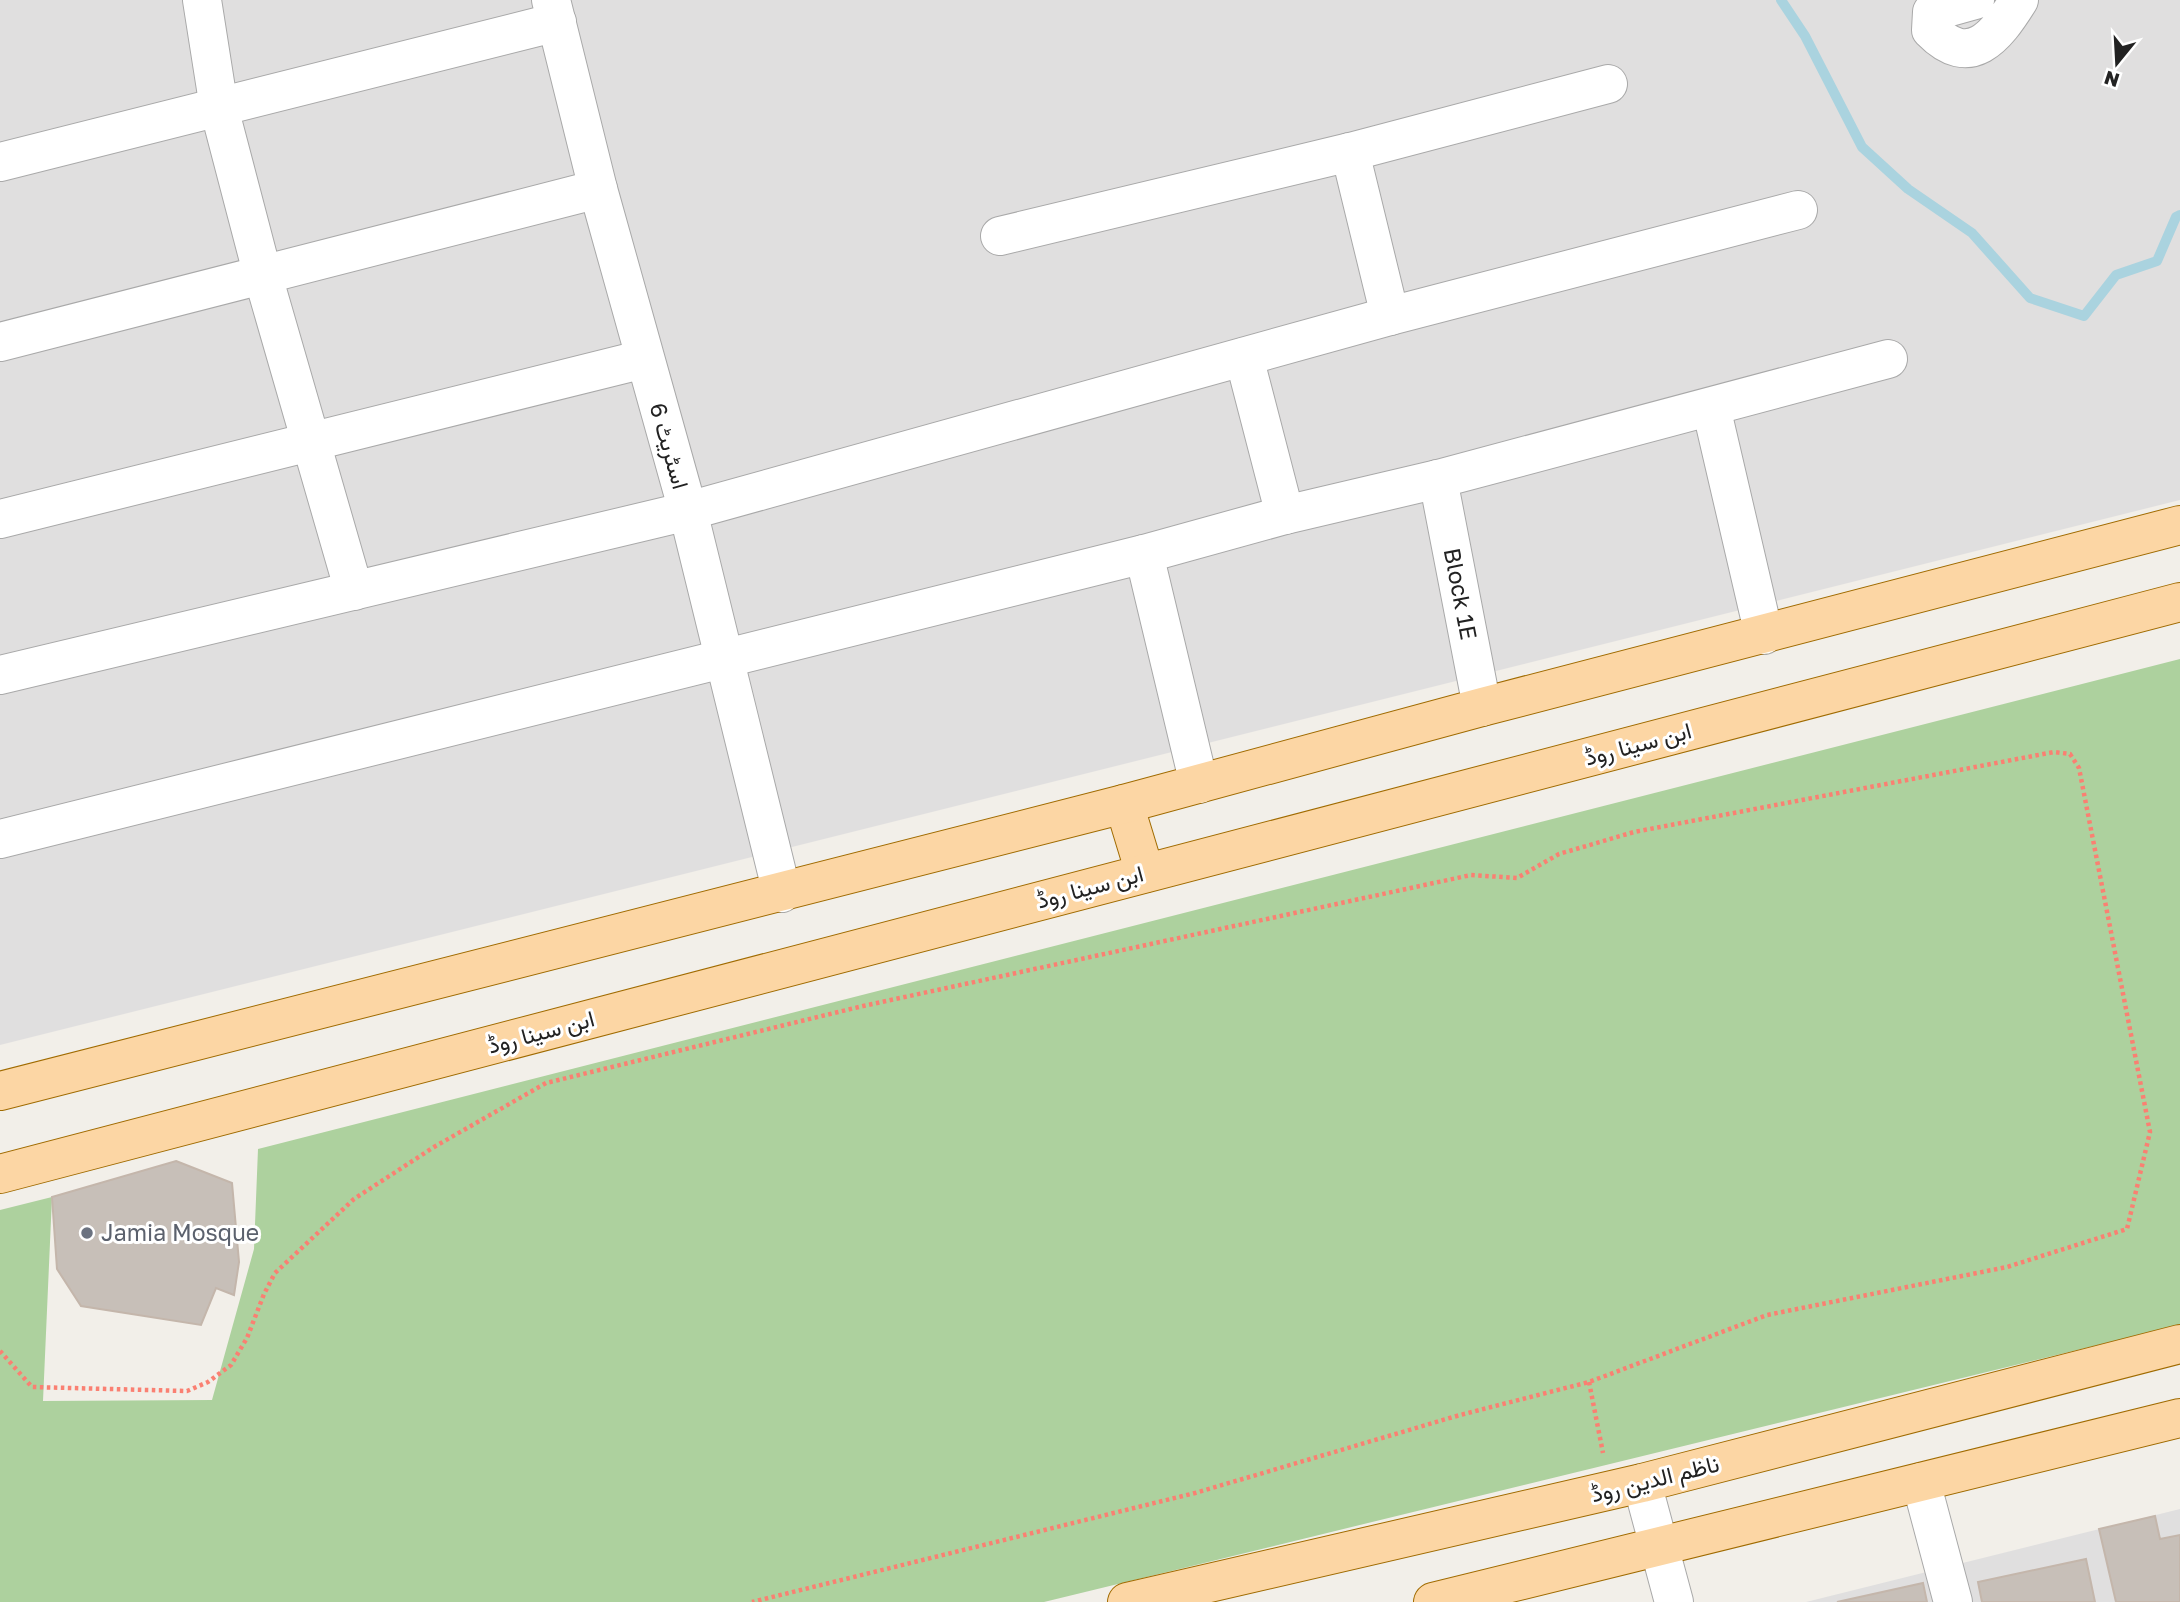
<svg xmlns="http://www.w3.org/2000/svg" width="2180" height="1602" font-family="'Golos Text',Vazirmatn,sans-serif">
	<rect width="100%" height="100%" fill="#f2efe9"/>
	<g fill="#e0dfdf">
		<path d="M0 0H2180V500L0 1045Z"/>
		<path d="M2180 1509V1602H1806Z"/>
	</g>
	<path fill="#add19e" d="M2180 659V1325L1044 1602H0V1210L52 1197 43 1401 212 1400 254 1249 258 1149Z"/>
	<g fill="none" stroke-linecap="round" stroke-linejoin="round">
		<path stroke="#aad3df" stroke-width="10" d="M1781 0 1805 36 1862 147 1908 189 1972 233 2030 298 2084 316 2116 275 2157 261 2176 217 2180 215"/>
	</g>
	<g fill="#c7bfb8" stroke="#c4b6ab" stroke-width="2">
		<path d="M176 1161 232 1183 239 1262 234 1295 216 1288 201 1325 81 1306 57 1269 52 1197Z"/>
		<path d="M2155 1516 2160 1539 2180 1535V1602H2116L2099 1529Z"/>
		<path d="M2086 1559 2095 1602H1982L1978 1582Z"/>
		<path d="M1923 1583 1927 1602H1837Z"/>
	</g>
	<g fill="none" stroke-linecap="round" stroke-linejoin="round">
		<defs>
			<g id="minor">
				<path d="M202 0 219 108 263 276 354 591"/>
				<path d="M551 0 598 189 688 511 782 893"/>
				<path d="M1975 0 1932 12 1931 30C1970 70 1996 37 2019 0"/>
				<path d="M1350 152 1390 316"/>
				<path d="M0 162 557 22"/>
				<path d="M1000 236 1350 152 1608 84"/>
				<path d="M0 342 598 189"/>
				<path d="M1244 357 1285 515"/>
				<path d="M1711 407 1764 635"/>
				<path id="s1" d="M1438 479 1482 707"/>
				<path d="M0 519 644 359"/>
				<path d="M1144 554 1199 784"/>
				<path d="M0 675 688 511 1390 316 1798 210"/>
				<path d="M0 839 1144 554 1285 515 1438 479 1888 359"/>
				<path d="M1921 1482 1953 1602"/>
				<path d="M1642 1483 1674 1602"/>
			</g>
			<g id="major">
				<path d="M1124 804 1145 873"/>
				<path d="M0 1091 1124 804 1482 707 2180 525"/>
				<path d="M0 1174 2180 602"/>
				<path d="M1127 1602 1642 1483 2180 1344"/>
				<path d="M1433 1602 2180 1418"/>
			</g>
		</defs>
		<use href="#minor" stroke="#a9a9a9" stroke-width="40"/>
		<use href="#major" stroke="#a06b00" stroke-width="40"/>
		<g stroke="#fa8072" stroke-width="4.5" stroke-dasharray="3.5 3.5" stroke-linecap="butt">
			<path d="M0 1351 32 1387 187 1391 208 1382 231 1365 247 1338 264 1294 275 1273 354 1199 434 1147 546 1083 863 1006 1471 875 1517 878 1559 854 1634 832 2054 752 2070 754 2079 768 2150 1132 2127 1229 2007 1267 1767 1315 1589 1382 1460 1415 1195 1493 752 1602"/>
			<path d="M1589 1382 1603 1453"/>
		</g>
		<use href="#minor" stroke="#fff" stroke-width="38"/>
		<use href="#major" stroke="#fcd6a4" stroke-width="38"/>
	</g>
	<circle fill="#6b7280" stroke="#fff" stroke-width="2.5" cx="87" cy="1233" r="7"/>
	<g text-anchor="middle" stroke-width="6" stroke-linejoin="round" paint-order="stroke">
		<g font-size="23" fill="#222" stroke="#fff">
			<text transform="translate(669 446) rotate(74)" y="8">اسٹریٹ 6</text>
			<text dy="8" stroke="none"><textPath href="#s1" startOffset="117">Block 1E</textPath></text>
			<text transform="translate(1638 744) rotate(-15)" y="8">ابن سینا روڈ</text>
			<text transform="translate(1090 887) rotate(-15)" y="8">ابن سینا روڈ</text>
			<text transform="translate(541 1032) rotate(-15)" y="8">ابن سینا روڈ</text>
			<text transform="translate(1655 1479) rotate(-14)" y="8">ناظم الدین روڈ</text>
		</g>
		<g font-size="23" fill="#5b616d" stroke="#fff" text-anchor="start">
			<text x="101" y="1241">Jamia Mosque</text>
		</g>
	</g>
	<g transform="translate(2117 63) rotate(198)" stroke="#ffffff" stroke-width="5" paint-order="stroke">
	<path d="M0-5L12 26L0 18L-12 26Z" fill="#222222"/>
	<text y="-10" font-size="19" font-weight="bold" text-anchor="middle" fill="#222222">N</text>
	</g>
</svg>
